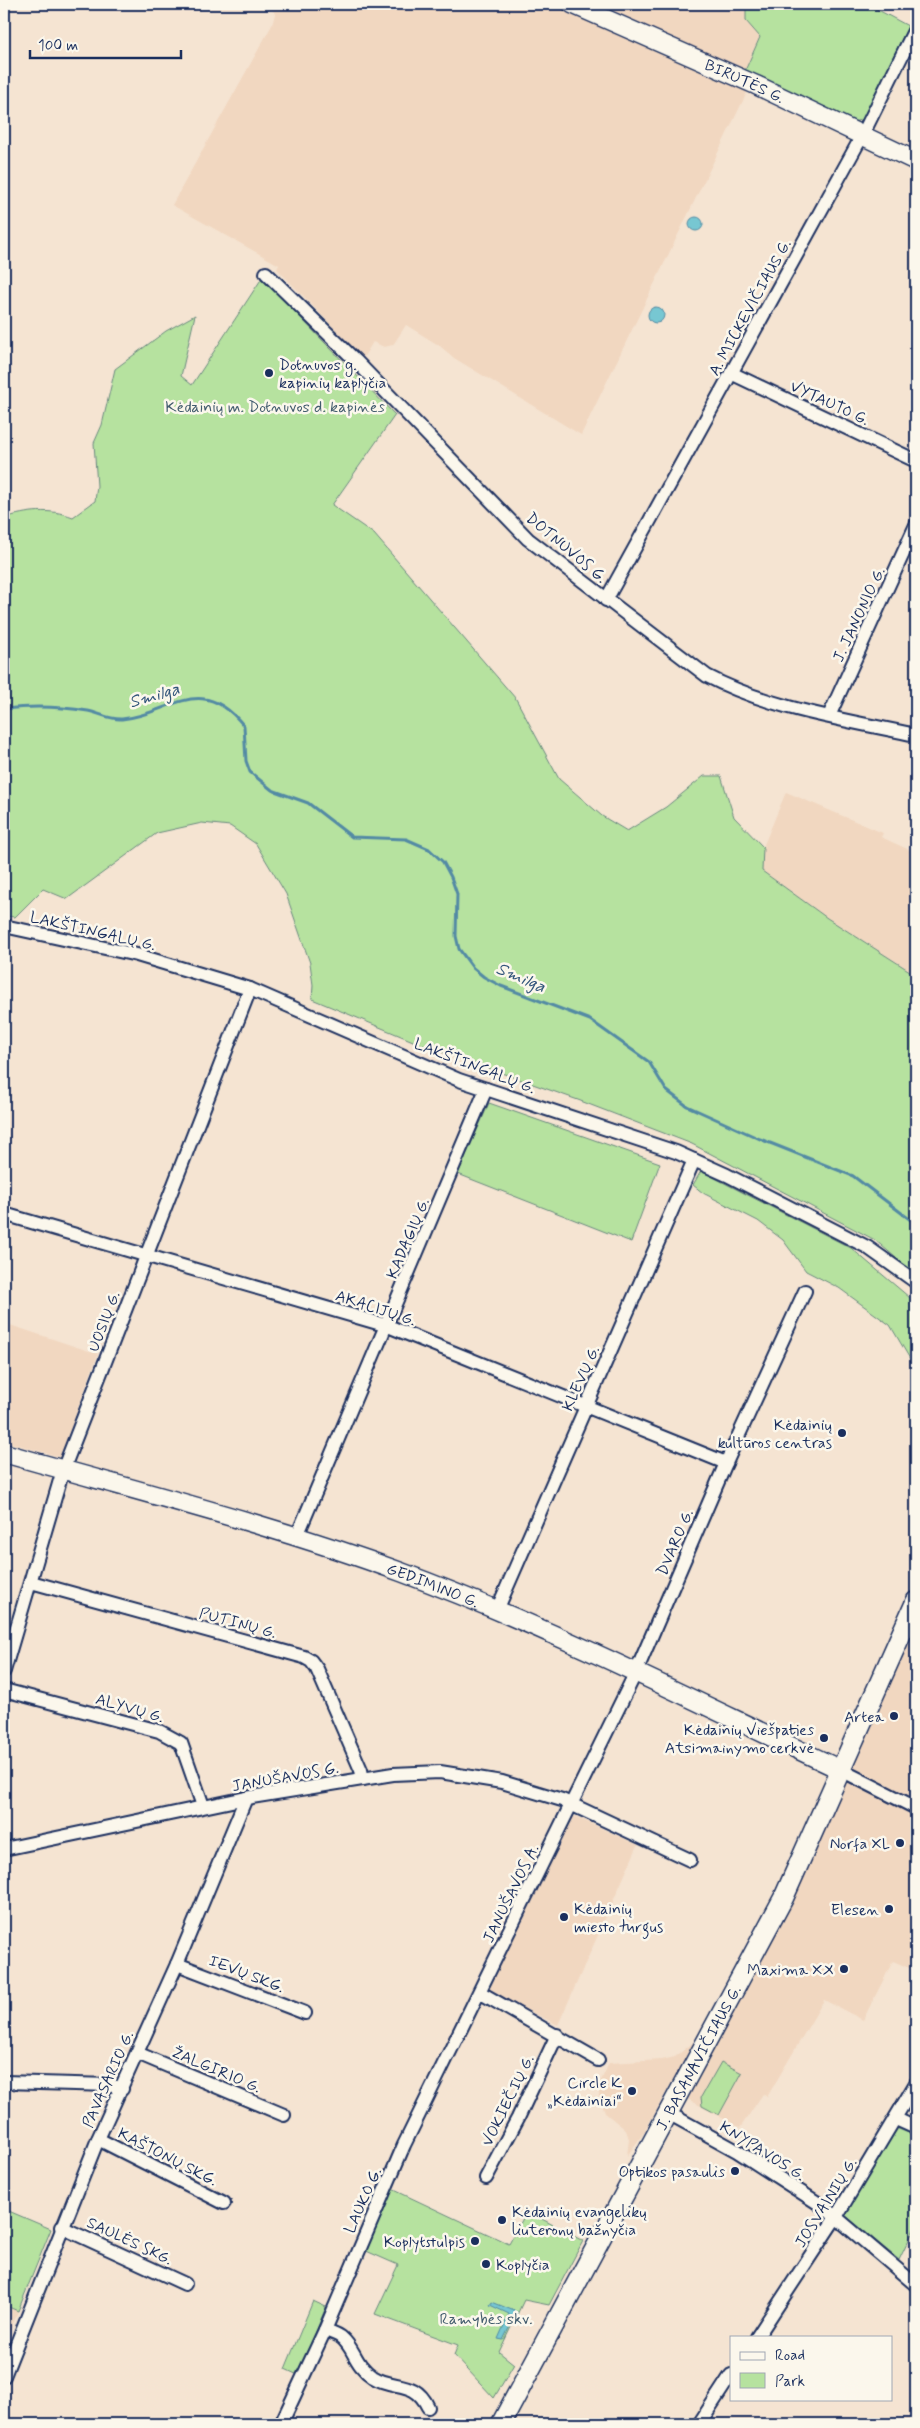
<svg xmlns="http://www.w3.org/2000/svg" width="920" height="2428" font-family="Mynerve,sans-serif">
	<rect width="100%" height="100%" fill="#f5e4d2"/>
	<filter id="ink" filterUnits="userSpaceOnUse"><feTurbulence type="fractalNoise" baseFrequency=".02" numOctaves="2"/><feDisplacementMap in="SourceGraphic" scale="10" xChannelSelector="R" yChannelSelector="G"/><feConvolveMatrix kernelMatrix="1 2 1 2 8 2 1 2 1" color-interpolation-filters="sRGB"/></filter>
	<g filter="url(#ink)">
		<g fill="#f1d7c0">
			<path d="M263 4H746V21L760 37 744 72 754 78 581 435 454 358 440 346 406 325 393 345 384 347 373 342 363 358 277 269 279 265 172 205 272 25 275 14 271 7Z"/>
			<path d="M786 792 883 833 881 837 916 853V975L827 918 762 871 763 847Z"/>
			<path d="M4 1323 98 1354 60 1457 4 1441Z"/>
			<path d="M916 1623V1971L893 1961 863 2020 824 2000 767 2097 763 2094 740 2128 686 2098 851 1766Z"/>
			<path d="M572 1815 638 1845 558 2025 486 1990Z"/>
			<path d="M695 2041 643 2134 627 2156 629 2139 626 2130 605 2113 599 2096V2085L609 2063 662 2060 675 2057Z"/>
			<path d="M4 2305 18 2311 4 2347Z"/>
		</g>
		<g fill="#b6e29f" stroke="#68887e">
			<path d="M746 4H867L908 26 863 119 851 123 744 73 760 37 746 21Z"/>
			<path d="M262 278 395 415 332 505 374 534 516 699 559 779 602 816 627 831 666 807 704 776H721L734 817 763 847 762 871 827 918 916 975V1275L875 1240 692 1144 578 1100 425 1046 312 999 313 985 310 963 286 894 256 844 230 826 202 823 157 833 67 899 43 889 15 917 4 916V518C28 511 49 508 73 517L95 501 97 486 94 443 102 425 115 369 166 331 195 315 181 376 192 385Z"/>
			<path d="M489 1103 660 1163 631 1242 458 1174Z"/>
			<path d="M701 1171 851 1248 916 1303V1369L890 1325 839 1288 806 1271 783 1240 758 1221 703 1193 693 1185Z"/>
			<path d="M721 2062 742 2073 719 2115 702 2106 701 2097Z"/>
			<path d="M896 2128 916 2136V2225L899 2260 845 2215Z"/>
			<path d="M390 2188 509 2244 527 2211 583 2241 549 2305 524 2300 499 2352 514 2364 494 2398 454 2355 458 2345 375 2314 398 2265 364 2250Z"/>
			<path d="M4 2209 51 2229 18 2311 4 2305Z"/>
			<path d="M313 2301 326 2307 298 2375 285 2369Z"/>
		</g>
		<g fill="#77c7d2" stroke="#528aa4">
			<circle cx="696" cy="224" r="7"/>
			<circle cx="656" cy="315" r="8"/>
			<path d="M492 2302 517 2312 503 2340 498 2339 509 2314 490 2305Z"/>
		</g>
		<g fill="none" stroke-linecap="round" stroke-linejoin="round">
			<path stroke="#528aa4" stroke-width="3" d="M4 709C31 706 62 707 88 711 99 713 110 720 122 719 170 715 200 671 244 726L246 761 250 772 272 790 308 803 352 837 406 839 429 849 443 862 451 877 457 894 456 936 459 949 473 968 484 977 501 986 590 1020 649 1062 666 1090 687 1106 760 1139 853 1176 916 1224"/>
			<defs>
				<g id="street">
					<path d="M266 273 356 361 528 539 707 676C770 709 846 720 916 735"/>
					<path d="M731 373 916 461"/>
					<path d="M606 600 862 136 916 27"/>
					<path d="M829 716 916 525"/>
					<path d="M4 926 137 955 250 989 459 1080 676 1152 727 1175 867 1247 916 1282"/>
					<path d="M4 1214 388 1326 726 1463"/>
					<path d="M297 1536 486 1089"/>
					<path d="M31 1582 304 1657 311 1661 317 1669 361 1770 363 1779"/>
					<path d="M497 1610 694 1160"/>
					<path d="M4 1671 63 1470 250 989"/>
					<path d="M4 1690 159 1731 181 1743 203 1806"/>
					<path d="M841 1770 916 1808"/>
					<path d="M4 1849 246 1798 393 1774 440 1772 502 1782 562 1800 690 1860"/>
					<path d="M177 1964 305 2013"/>
					<path d="M481 1993 598 2060"/>
					<path d="M137 2053 284 2115"/>
					<path d="M4 2082 110 2085 122 2089"/>
					<path d="M670 2114 737 2151 824 2207 916 2285"/>
					<path d="M896 2119 916 2128"/>
					<path d="M98 2139 224 2203"/>
					<path d="M486 2178 518 2118 557 2035"/>
					<path d="M61 2227 185 2284"/>
					<path d="M325 2330C331 2332 338 2334 342 2338 355 2349 354 2364 373 2377 394 2390 415 2379 428 2407"/>
					<path d="M757 2337 836 2217 916 2083"/>
					<path d="M4 2376 98 2139 177 1964 246 1798"/>
					<path d="M281 2424 325 2330 404 2145 636 1672 726 1463 805 1291"/>
					<path d="M699 2424 731 2375"/>
				</g>
				<g id="secondary">
					<path id="s1" d="M572 4 756 85 916 161"/>
					<path id="s2" d="M4 1453C137 1491 271 1524 401 1572 552 1628 696 1702 841 1770"/>
				</g>
				<g id="primary">
					<path id="s3" d="M501 2424 784 1897 916 1601"/>
				</g>
			</defs>
			<use href="#street" stroke="#1b2f5e" stroke-width="16"/>
			<use href="#secondary" stroke="#1b2f5e" stroke-width="21"/>
			<use href="#primary" stroke="#1b2f5e" stroke-width="22"/>
			<use href="#street" stroke="#fbf7ec" stroke-width="12"/>
			<use href="#secondary" stroke="#fbf7ec" stroke-width="18"/>
			<use href="#primary" stroke="#fbf7ec" stroke-width="19"/>
		</g>
	</g>
	<g fill="#1b2f5e" stroke="#fbf7ec" stroke-width="2">
		<circle cx="269" cy="373" r="5"/>
		<circle cx="842" cy="1433" r="5"/>
		<circle cx="894" cy="1716" r="5"/>
		<circle cx="824" cy="1738" r="5"/>
		<circle cx="900" cy="1843" r="5"/>
		<circle cx="889" cy="1909" r="5"/>
		<circle cx="564" cy="1917" r="5"/>
		<circle cx="844" cy="1969" r="5"/>
		<circle cx="632" cy="2091" r="5"/>
		<circle cx="735" cy="2171" r="5"/>
		<circle cx="502" cy="2220" r="5"/>
		<circle cx="475" cy="2241" r="5"/>
		<circle cx="486" cy="2264" r="5"/>
	</g>
	<g text-anchor="middle" stroke-width="5" stroke-linejoin="round" paint-order="stroke">
		<g font-size="16" fill="#1b2f5e" stroke="#fbf7ec">
			<text dy="6" stroke="none"><textPath href="#s1" startOffset="189">BIRUTĖS G.</textPath></text>
			<text transform="translate(749 307) rotate(-61)" y="6">A. MICKEVIČIAUS G.</text>
			<text transform="translate(830 402) rotate(25)" y="6">VYTAUTO G.</text>
			<text transform="translate(567 547) rotate(40)" y="6">DOTNUVOS G.</text>
			<text transform="translate(858 614) rotate(-65)" y="6">J. JANONIO G.</text>
			<text transform="translate(93 930) rotate(13)" y="6">LAKŠTINGALŲ G.</text>
			<text transform="translate(475 1065) rotate(21)" y="6">LAKŠTINGALŲ G.</text>
			<text transform="translate(407 1238) rotate(-67)" y="6">KADAGIŲ G.</text>
			<text transform="translate(376 1307) rotate(18)" y="6">AKACIJŲ G.</text>
			<text transform="translate(103 1321) rotate(-69)" y="6">UOSIŲ G.</text>
			<text transform="translate(580 1378) rotate(-66)" y="6">KLEVŲ G.</text>
			<text transform="translate(674 1542) rotate(-67)" y="6">DVARO G.</text>
			<text dy="6" stroke="none"><textPath href="#s2" startOffset="449">GEDIMINO G.</textPath></text>
			<text transform="translate(238 1622) rotate(15)" y="6">PUTINŲ G.</text>
			<text transform="translate(130 1707) rotate(16)" y="6">ALYVŲ G.</text>
			<text transform="translate(285 1776) rotate(-10)" y="6">JANUŠAVOS G.</text>
			<text transform="translate(510 1893) rotate(-64)" y="6">JANUŠAVOS A.</text>
			<text transform="translate(247 1973) rotate(21)" y="6">IEVŲ SKG.</text>
			<text dy="6" stroke="none"><textPath href="#s3" startOffset="416">J. BASANAVIČIAUS G.</textPath></text>
			<text transform="translate(217 2069) rotate(23)" y="6">ŽALGIRIO G.</text>
			<text transform="translate(107 2079) rotate(-66)" y="6">PAVASARIO G.</text>
			<text transform="translate(507 2100) rotate(-64)" y="6">VOKIEČIŲ G.</text>
			<text transform="translate(763 2150) rotate(32)" y="6">KNYPAVOS G.</text>
			<text transform="translate(168 2156) rotate(27)" y="6">KAŠTONŲ SKG.</text>
			<text transform="translate(362 2200) rotate(-66)" y="6">LAUKO G.</text>
			<text transform="translate(825 2202) rotate(-58)" y="6">JOSVAINIŲ G.</text>
			<text transform="translate(130 2240) rotate(25)" y="6">SAULĖS SKG.</text>
		</g>
		<g font-size="16" fill="#1b2f5e" stroke="#fbf7ec" text-anchor="end">
			<text x="279" y="370" text-anchor="start">Dotnuvos g.<tspan x="279" dy="18">kapinių kaplyčia</tspan></text>
			<text x="832" y="1430">Kėdainių<tspan x="832" dy="18">kultūros centras</tspan></text>
			<text x="884" y="1722">Artea</text>
			<text x="814" y="1735">Kėdainių Viešpaties<tspan x="814" dy="18">Atsimainymo cerkvė</tspan></text>
			<text x="890" y="1849">Norfa XL</text>
			<text x="574" y="1914" text-anchor="start">Kėdainių<tspan x="574" dy="18">miesto turgus</tspan></text>
			<text x="879" y="1915">Elesen</text>
			<text x="834" y="1975">Maxima XX</text>
			<text x="622" y="2088">Circle K<tspan x="622" dy="18">„Kėdainiai“</tspan></text>
			<text x="725" y="2177">Optikos pasaulis</text>
			<text x="512" y="2217" text-anchor="start">Kėdainių evangelikų<tspan x="512" dy="18">liuteronų bažnyčia</tspan></text>
			<text x="465" y="2247">Koplytstulpis</text>
			<text x="496" y="2270" text-anchor="start">Koplyčia</text>
		</g>
		<g font-size="16" fill="#425c6e" stroke="#fbf7ec">
			<text x="275" y="412">Kėdainių m. Dotnuvos d. kapinės</text>
			<text x="486" y="2324">Ramybės skv.</text>
		</g>
		<g font-size="18" font-style="italic" fill="#32557b" stroke="#fbf7ec">
			<text transform="translate(154 695) rotate(-16)" y="6">Smilga</text>
			<text transform="translate(521 977) rotate(23)" y="6">Smilga</text>
		</g>
	</g>
	<rect width="920" height="2428" fill="none" stroke="#fbf7ec" stroke-width="20"/>
	<rect x="10" y="10" width="900" height="2408" fill="none" stroke="#1b2f5e" stroke-width="2" filter="url(#ink)"/>
	<rect x="730" y="2336" width="162" height="65" fill="#fbf7ec" stroke="#a1a7b3"/>
	<rect x="740" y="2352" width="25" height="8" fill="#fbf7ec" stroke="#a1a7b3"/>
	<text x="775" y="2360" font-size="15" fill="#1b2f5e">Road</text>
	<rect x="740" y="2373" width="25" height="15" fill="#b6e29f" stroke="#a1a7b3"/>
	<text x="775" y="2386" font-size="15" fill="#1b2f5e">Park</text>
	<path d="M30 50v8h151v-8" fill="none" stroke="#1b2f5e" stroke-width="2.5"/>
	<text x="38" y="50" font-size="15" fill="#1b2f5e" stroke="#fbf7ec" stroke-width="4" paint-order="stroke">100 m</text>
</svg>
